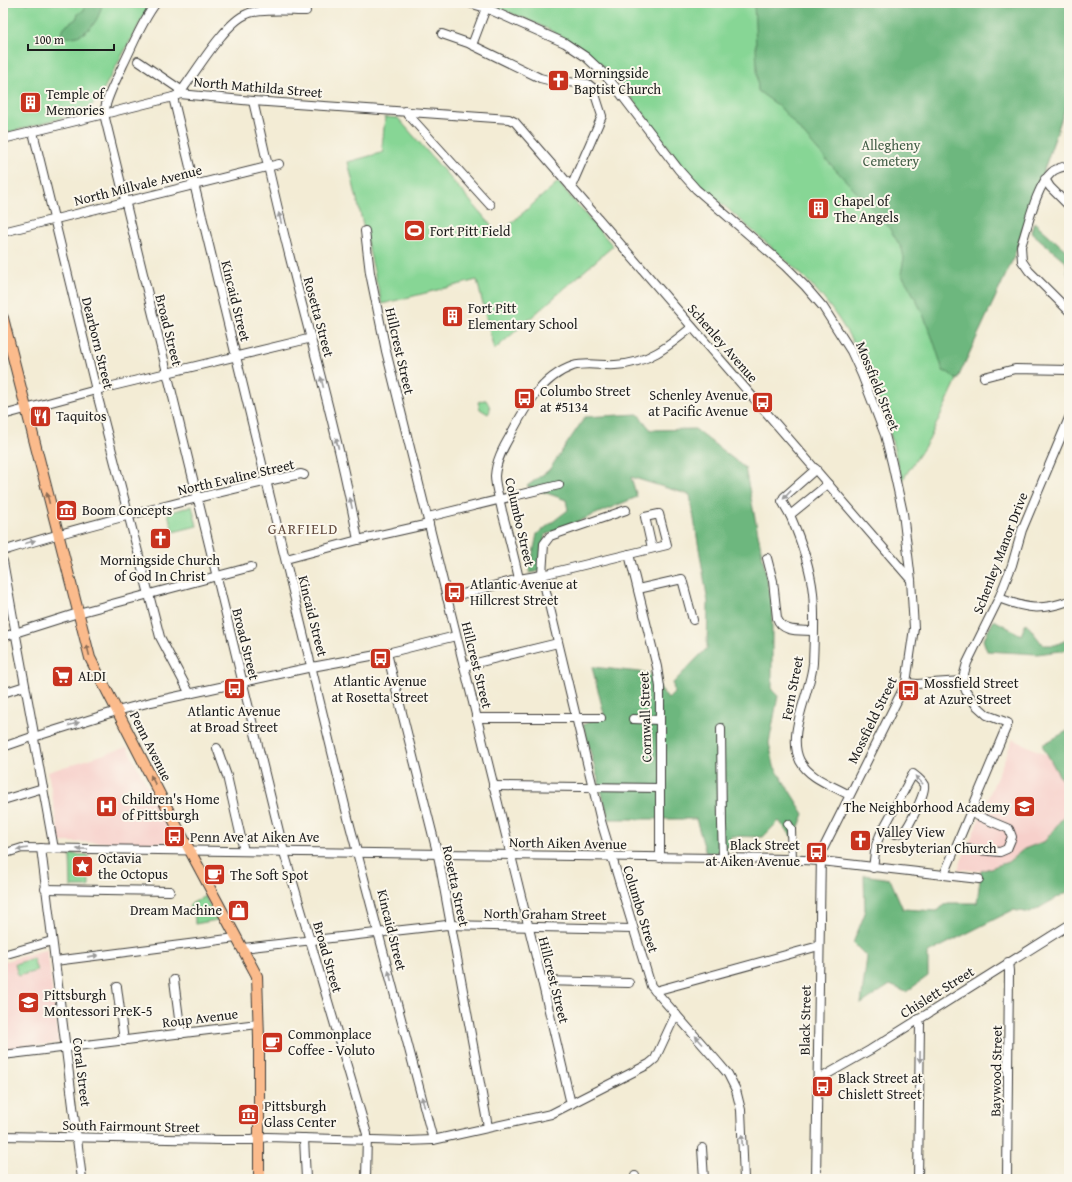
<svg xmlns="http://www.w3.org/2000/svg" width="1072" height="1182" font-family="'Gentium Book Plus',serif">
	<rect width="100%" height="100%" fill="#fbf7ec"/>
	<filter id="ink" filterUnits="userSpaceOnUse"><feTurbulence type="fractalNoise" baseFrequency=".025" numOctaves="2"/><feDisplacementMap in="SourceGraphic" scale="8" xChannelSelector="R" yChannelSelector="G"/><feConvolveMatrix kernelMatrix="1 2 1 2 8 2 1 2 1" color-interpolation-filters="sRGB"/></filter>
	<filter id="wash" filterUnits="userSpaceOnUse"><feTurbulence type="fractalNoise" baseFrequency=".012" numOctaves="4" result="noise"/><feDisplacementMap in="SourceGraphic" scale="16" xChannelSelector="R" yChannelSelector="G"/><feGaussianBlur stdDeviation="0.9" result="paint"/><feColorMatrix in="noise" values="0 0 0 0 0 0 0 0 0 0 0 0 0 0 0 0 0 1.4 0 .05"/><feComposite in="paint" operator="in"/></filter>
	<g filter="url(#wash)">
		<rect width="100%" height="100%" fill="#f3ecd5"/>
		<g fill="#f7d0cb">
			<path d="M1013 739 1049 756 1061 779 1069 787V809L1045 841 1024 849 1008 862 981 871 958 869Z"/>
			<path d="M127 747 177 843 60 842 48 772Z"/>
			<path d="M47 949 59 1043 3 1050V962Z"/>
		</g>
		<g fill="#87d695" stroke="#527958">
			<path d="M3 3H151L102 92 92 105 81 113 3 134Z"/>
			<path d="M482 3H1069V97L1013 259 929 440 901 482C889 411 857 329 805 278 780 254 754 232 728 209 715 198 702 188 691 176 664 146 643 109 616 79 581 40 531 19 482 3Z"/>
			<path d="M385 117 398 118 499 234 558 182 613 246 494 350 477 280 382 304 348 162 384 152 382 147Z"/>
			<path d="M484 400H486C489 405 492 409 488 414L480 409 478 402Z"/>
			<path d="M192 506 197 526 173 532 168 513Z"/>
			<path d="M70 854 88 855 89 887H71Z"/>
			<path d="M205 896 217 920 195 924V918L189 905Z"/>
			<path d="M33 958 37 971 18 976 15 964Z"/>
		</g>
		<g fill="#6db77e" stroke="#446a4d">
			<path d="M88 3H102C100 19 89 35 72 37 67 38 64 37 61 33L64 27 76 19 78 14 83 11Z"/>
			<path d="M754 3H1069V97L1013 259 957 380 949 373 943 371C933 337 921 304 901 274L904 258 902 249 888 226 821 154 779 106 758 91Z"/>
			<path d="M1034 222 1069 253V277L1068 276 1066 262 1031 232Z"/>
			<path d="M638 414 651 430 695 429 745 468 772 604V690L778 696 769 743 774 766 804 814 794 839 779 821 763 837 731 836 727 852 706 853 696 819H609L583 725 604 714 592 667 649 673 668 699 674 693 673 683 707 648 708 602 690 495 631 477 637 497 545 535 540 571 529 573 537 534 568 510 566 500 527 486 549 470 585 417Z"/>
			<path d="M994 620 1021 635 1026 623 1043 645H1055L1069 639V650L1037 654 987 651 983 640Z"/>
			<path d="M1069 730V787L1061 779 1042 745Z"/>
			<path d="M1069 809V891L1030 913 1013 910 928 953V976L906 992 890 985 861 1004 867 957 853 943 865 913 864 875 890 879 903 909 936 911 948 903H977L981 871 1008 862 1024 849 1045 841Z"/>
		</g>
	</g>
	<g filter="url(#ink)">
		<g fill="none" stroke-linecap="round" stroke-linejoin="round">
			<defs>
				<g id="minor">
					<path d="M156 3C142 21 133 45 123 65 116 81 106 97 104 114L284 852 367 1134 366 1179"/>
					<path d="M469 3 486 8 565 43 586 57 602 72 617 89 679 170 696 189 785 266 805 286 823 307 851 351 862 375 885 435 892 463 903 513 911 580 914 628 906 683 821 853 816 1179"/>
					<path d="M442 34 468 43 540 78 548 80 588 84 593 88 602 116 571 187"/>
					<path d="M472 45 486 8"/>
					<path d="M138 61 178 88 180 94"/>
					<path d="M180 94 185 86C199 67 226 22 247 14 261 8 290 11 306 11"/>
					<path d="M173 97 348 818 433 1140"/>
					<path d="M253 101C265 152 276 203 289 254 313 349 340 443 358 540"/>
					<path d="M405 111 490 205"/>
					<path d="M33 132 96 390 160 637 190 694"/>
					<path d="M3 139 173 97 180 94 253 101 509 119 515 122 911 580"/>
					<path d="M1069 165C1064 167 1056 168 1052 172 1036 186 1028 226 1021 246L1022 261 1029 271 1069 311"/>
					<path d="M1045 179 1050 187 1069 206"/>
					<path d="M365 231 370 273 386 351 542 981 571 1104"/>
					<path d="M3 232 279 164"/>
					<path d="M984 377 1015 369 1069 370"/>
					<path d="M3 415 96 390 312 338"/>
					<path d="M816 469 784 497 782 501 790 515 828 484"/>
					<path d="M626 510 550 536 544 544 542 575 601 821 651 986 716 1060 728 1074 736 1090 741 1110 744 1179"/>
					<path d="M790 515C801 540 810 566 813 593 815 615 814 641 813 663 811 692 786 733 800 761 810 779 832 785 849 795"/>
					<path d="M428 517 559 485"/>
					<path d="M3 551C56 534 110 520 165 506 210 495 255 483 301 474L304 475"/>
					<path d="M629 554 657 667 660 687V858"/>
					<path d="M767 558 773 581 777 618C782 633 800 630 813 631"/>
					<path d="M286 559 358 540 429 524"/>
					<path d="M3 561 15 629"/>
					<path d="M519 579C514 556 508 534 502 511 500 500 495 487 495 476 496 461 503 448 510 436 524 409 541 377 573 366 587 362 601 366 615 365 647 364 669 346 692 327"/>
					<path d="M638 589 682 579 693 620"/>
					<path d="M447 598 519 579 542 575 667 545 659 514 645 517 652 548"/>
					<path d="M999 598C1027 609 1040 611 1069 601"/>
					<path d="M18 632 78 613 251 567"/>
					<path d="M16 636 34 734"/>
					<path d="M3 637 12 634"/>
					<path d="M387 653 439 860 488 1127"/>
					<path d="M464 666 558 643"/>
					<path d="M906 683 917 684 962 681"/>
					<path d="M3 693 25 686"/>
					<path d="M476 718H601"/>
					<path d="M633 719 659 720"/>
					<path d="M721 728 722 824 723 859"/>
					<path d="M37 736 117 711 151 702 312 667 387 653 456 636"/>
					<path d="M34 739 54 849"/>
					<path d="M3 747 32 737"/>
					<path d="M217 748 227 776 244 851"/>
					<path d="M493 786 660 788"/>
					<path d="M3 800 43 788"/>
					<path d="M788 824 791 829 792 860"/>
					<path d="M41 848 82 1179"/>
					<path d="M956 848 1000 852 1007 849 1012 837 1009 829 971 813"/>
					<path d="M3 854 22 848 785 859 821 861 979 879"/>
					<path d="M873 868 876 845 880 835 913 774C917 777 922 781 924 785 926 792 909 827 904 831 897 836 890 834 883 830"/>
					<path d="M944 875 1008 723 987 715 976 705 966 691 962 681 967 663 999 598 1012 565 1022 530 1069 418"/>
					<path d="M45 889 170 891"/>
					<path d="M243 948 447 925 633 929"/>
					<path d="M3 955 52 941"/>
					<path d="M55 961 236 938"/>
					<path d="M174 980 181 1034"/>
					<path d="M542 981 629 983"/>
					<path d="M117 987 124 1041"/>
					<path d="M655 991 819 946"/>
					<path d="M918 1019 920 1024 918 1179"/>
					<path d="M3 1055 258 1024"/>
					<path d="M817 1080 870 1050 1069 925"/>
					<path d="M3 1136 222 1140H252L267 1137 407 1141 433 1140 551 1114 649 1064 655 1059 676 1014"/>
					<path d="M304 1138 306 1179"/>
					<path d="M702 1148 704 1179"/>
					<path d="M635 1179V1176"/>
					<path d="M1007 1179 1009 971 1008 962"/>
				</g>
				<path id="major" d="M3 318 90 658 166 806 257 976 259 1038V1179"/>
			</defs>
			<use href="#minor" stroke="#3c3b38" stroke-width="10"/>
			<use href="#major" stroke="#3c3b38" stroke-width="12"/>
			<use href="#minor" stroke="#fff" stroke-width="8"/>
			<use href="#major" stroke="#fbbb8c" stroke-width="10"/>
		</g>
		<defs><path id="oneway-solid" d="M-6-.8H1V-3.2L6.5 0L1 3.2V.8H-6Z"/></defs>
		<g fill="#999">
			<use href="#oneway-solid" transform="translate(280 218) rotate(-104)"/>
			<use href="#oneway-solid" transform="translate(322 382) rotate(-104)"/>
			<use href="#oneway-solid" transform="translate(337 443) rotate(-104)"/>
			<use href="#oneway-solid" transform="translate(787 495) rotate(133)"/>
			<use href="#oneway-solid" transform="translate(351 503) rotate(-102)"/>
			<use href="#oneway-solid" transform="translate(30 542) rotate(-18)"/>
			<use href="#oneway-solid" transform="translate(74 724) rotate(-17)"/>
			<use href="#oneway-solid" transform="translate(919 780) rotate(-134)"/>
			<use href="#oneway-solid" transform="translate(22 849) rotate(171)"/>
			<use href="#oneway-solid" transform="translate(82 849) rotate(-179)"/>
			<use href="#oneway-solid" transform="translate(93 956) rotate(-8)"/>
			<use href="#oneway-solid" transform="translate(390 976) rotate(-105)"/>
			<use href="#oneway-solid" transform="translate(699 1040) rotate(-132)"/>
			<use href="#oneway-solid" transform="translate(920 1057) rotate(91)"/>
			<use href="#oneway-solid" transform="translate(423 1102) rotate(-105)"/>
			<use href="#oneway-solid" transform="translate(742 1140) rotate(-93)"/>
		</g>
		<g fill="#8c6c54">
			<use href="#oneway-solid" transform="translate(48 498) rotate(-104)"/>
			<use href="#oneway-solid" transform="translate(88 650) rotate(-104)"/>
			<use href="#oneway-solid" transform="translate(153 780) rotate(-117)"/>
		</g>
	</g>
	<defs>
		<symbol id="church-square" viewBox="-11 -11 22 22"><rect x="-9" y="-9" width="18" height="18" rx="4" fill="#c8321e" stroke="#fbf7ec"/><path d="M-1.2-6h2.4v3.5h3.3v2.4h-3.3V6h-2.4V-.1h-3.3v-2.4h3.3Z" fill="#fff"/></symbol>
		<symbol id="building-square" viewBox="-11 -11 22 22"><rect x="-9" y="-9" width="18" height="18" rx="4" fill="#c8321e" stroke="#fbf7ec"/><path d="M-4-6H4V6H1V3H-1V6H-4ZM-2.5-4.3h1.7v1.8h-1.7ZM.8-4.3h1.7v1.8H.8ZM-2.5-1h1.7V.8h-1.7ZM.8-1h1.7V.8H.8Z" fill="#fff"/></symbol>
		<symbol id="stadium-square" viewBox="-11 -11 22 22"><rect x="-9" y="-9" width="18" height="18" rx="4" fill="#c8321e" stroke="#fbf7ec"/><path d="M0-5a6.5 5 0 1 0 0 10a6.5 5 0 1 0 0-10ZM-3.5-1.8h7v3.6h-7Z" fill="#fff"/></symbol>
		<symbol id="bus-square" viewBox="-11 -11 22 22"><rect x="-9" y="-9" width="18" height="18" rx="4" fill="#c8321e" stroke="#fbf7ec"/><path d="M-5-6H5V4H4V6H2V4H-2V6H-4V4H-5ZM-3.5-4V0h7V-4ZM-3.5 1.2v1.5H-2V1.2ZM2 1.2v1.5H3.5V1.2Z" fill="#fff"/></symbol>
		<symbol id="restaurant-square" viewBox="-11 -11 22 22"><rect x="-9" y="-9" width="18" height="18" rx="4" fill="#c8321e" stroke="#fbf7ec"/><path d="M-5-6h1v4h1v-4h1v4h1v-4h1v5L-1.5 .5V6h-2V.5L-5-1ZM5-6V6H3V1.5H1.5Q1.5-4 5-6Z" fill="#fff"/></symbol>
		<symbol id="museum-square" viewBox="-11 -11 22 22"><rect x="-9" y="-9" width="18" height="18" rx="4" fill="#c8321e" stroke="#fbf7ec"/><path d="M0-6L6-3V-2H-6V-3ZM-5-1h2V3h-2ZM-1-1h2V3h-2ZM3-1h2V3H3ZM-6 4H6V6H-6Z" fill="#fff"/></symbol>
		<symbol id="supermarket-square" viewBox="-11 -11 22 22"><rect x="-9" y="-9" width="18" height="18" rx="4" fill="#c8321e" stroke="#fbf7ec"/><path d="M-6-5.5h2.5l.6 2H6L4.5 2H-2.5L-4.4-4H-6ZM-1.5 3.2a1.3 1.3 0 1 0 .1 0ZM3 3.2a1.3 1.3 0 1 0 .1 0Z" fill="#fff"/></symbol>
		<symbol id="hospital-square" viewBox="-11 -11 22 22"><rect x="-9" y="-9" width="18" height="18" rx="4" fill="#c8321e" stroke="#fbf7ec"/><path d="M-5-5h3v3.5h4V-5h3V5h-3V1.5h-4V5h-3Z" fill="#fff"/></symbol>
		<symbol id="school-square" viewBox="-11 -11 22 22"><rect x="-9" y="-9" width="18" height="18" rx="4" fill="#c8321e" stroke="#fbf7ec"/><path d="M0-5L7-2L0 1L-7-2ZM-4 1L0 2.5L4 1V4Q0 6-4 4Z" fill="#fff"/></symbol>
		<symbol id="sight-square" viewBox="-11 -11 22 22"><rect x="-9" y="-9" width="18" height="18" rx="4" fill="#c8321e" stroke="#fbf7ec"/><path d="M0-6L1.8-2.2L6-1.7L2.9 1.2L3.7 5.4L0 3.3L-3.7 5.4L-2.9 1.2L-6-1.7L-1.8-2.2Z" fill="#fff"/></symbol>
		<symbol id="cafe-square" viewBox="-11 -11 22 22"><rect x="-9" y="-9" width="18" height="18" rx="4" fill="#c8321e" stroke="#fbf7ec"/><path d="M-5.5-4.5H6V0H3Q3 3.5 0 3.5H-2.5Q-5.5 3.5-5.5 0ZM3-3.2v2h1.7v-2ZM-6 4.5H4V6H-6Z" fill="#fff"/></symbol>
		<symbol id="shop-square" viewBox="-11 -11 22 22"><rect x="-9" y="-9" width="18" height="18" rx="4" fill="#c8321e" stroke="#fbf7ec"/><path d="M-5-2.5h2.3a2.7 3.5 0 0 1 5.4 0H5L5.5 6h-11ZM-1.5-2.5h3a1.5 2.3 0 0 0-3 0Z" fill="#fff"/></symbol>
	</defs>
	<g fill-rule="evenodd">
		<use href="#church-square" x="546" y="68" width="25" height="25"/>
		<use href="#building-square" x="18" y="90" width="25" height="25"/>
		<use href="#building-square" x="806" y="196" width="25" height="25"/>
		<use href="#stadium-square" x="402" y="218" width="25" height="25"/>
		<use href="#building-square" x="440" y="304" width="25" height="25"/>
		<use href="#bus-square" x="512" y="386" width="25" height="25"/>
		<use href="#bus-square" x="750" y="390" width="25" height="25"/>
		<use href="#restaurant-square" x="28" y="404" width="25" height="25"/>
		<use href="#museum-square" x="54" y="498" width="25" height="25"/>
		<use href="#church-square" x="148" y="526" width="25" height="25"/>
		<use href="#bus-square" x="442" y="580" width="25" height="25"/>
		<use href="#bus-square" x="368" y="646" width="25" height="25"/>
		<use href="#supermarket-square" x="50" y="664" width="25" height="25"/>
		<use href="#bus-square" x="222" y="676" width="25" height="25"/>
		<use href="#bus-square" x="896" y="678" width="25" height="25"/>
		<use href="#hospital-square" x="94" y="794" width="25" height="25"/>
		<use href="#school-square" x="1012" y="794" width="25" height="25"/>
		<use href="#bus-square" x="162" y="824" width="25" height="25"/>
		<use href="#church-square" x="848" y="828" width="25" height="25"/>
		<use href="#bus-square" x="804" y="840" width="25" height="25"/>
		<use href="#sight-square" x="70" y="854" width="25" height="25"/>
		<use href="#cafe-square" x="202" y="862" width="25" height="25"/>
		<use href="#shop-square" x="226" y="898" width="25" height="25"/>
		<use href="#school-square" x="16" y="990" width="25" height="25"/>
		<use href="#cafe-square" x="260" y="1030" width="25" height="25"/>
		<use href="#bus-square" x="810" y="1074" width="25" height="25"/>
		<use href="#museum-square" x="236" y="1102" width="25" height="25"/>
	</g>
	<g text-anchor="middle" stroke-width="4" stroke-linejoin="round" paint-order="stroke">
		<g font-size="14" fill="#1c1c1c" stroke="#fbf7ec" text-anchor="start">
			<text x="574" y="78">Morningside<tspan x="574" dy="16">Baptist Church</tspan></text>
			<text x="46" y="99">Temple of<tspan x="46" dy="16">Memories</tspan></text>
			<text x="834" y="206">Chapel of<tspan x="834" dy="16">The Angels</tspan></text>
			<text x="430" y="236">Fort Pitt Field</text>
			<text x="468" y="313">Fort Pitt<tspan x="468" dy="16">Elementary School</tspan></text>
			<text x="540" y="396">Columbo Street<tspan x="540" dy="16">at #5134</tspan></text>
			<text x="748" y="400" text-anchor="end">Schenley Avenue<tspan x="748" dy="16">at Pacific Avenue</tspan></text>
			<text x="56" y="421">Taquitos</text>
			<text x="82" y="515">Boom Concepts</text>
			<text x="160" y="565" text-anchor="middle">Morningside Church<tspan x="160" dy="16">of God In Christ</tspan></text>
			<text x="470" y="589">Atlantic Avenue at<tspan x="470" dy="16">Hillcrest Street</tspan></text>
			<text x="78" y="681">ALDI</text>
			<text x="380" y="686" text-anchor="middle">Atlantic Avenue<tspan x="380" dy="16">at Rosetta Street</tspan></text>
			<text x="924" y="688">Mossfield Street<tspan x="924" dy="16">at Azure Street</tspan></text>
			<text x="234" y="716" text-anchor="middle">Atlantic Avenue<tspan x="234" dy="16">at Broad Street</tspan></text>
			<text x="122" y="804">Children's Home<tspan x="122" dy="16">of Pittsburgh</tspan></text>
			<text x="1010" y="812" text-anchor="end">The Neighborhood Academy</text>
			<text x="876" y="837">Valley View<tspan x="876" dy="16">Presbyterian Church</tspan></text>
			<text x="190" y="842">Penn Ave at Aiken Ave</text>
			<text x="800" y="850" text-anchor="end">Black Street<tspan x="800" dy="16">at Aiken Avenue</tspan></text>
			<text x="98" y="863">Octavia<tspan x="98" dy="16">the Octopus</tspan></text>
			<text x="230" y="880">The Soft Spot</text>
			<text x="222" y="915" text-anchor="end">Dream Machine</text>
			<text x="44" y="1000">Pittsburgh<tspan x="44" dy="16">Montessori PreK-5</tspan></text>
			<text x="288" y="1039">Commonplace<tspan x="288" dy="16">Coffee - Voluto</tspan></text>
			<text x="838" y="1083">Black Street at<tspan x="838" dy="16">Chislett Street</tspan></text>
			<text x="264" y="1111">Pittsburgh<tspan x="264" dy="16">Glass Center</tspan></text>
		</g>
		<g font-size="14" fill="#1c1c1c" stroke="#fbf7ec">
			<text transform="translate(258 87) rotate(5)" y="5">North Mathilda Street</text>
			<text transform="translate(138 185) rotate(-14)" y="5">North Millvale Avenue</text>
			<text transform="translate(236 301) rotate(76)" y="5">Kincaid Street</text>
			<text transform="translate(319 317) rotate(75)" y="5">Rosetta Street</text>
			<text transform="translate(169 330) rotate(76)" y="5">Broad Street</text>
			<text transform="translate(98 343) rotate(76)" y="5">Dearborn Street</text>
			<text transform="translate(723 343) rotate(49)" y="5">Schenley Avenue</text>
			<text transform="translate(400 351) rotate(77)" y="5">Hillcrest Street</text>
			<text transform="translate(878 386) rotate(68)" y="5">Mossfield Street</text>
			<text transform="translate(236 477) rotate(-13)" y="5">North Evaline Street</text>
			<text transform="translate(520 522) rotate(77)" y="5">Columbo Street</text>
			<text transform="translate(1000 553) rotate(-69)" y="5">Schenley Manor Drive</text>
			<text transform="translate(313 616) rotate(76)" y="5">Kincaid Street</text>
			<text transform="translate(246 644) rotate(76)" y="5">Broad Street</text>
			<text transform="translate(477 665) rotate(76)" y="5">Hillcrest Street</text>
			<text transform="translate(792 688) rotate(-79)" y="5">Fern Street</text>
			<text transform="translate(645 717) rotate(-92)" y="5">Cornwall Street</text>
			<text transform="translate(872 720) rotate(-64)" y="5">Mossfield Street</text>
			<text transform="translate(151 746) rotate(63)" y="5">Penn Avenue</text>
			<text transform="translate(568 843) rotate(1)" y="5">North Aiken Avenue</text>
			<text transform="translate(456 886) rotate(78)" y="5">Rosetta Street</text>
			<text transform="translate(641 909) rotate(73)" y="5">Columbo Street</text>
			<text transform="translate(545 914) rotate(1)" y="5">North Graham Street</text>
			<text transform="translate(392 930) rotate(76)" y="5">Kincaid Street</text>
			<text transform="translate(328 957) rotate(74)" y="5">Broad Street</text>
			<text transform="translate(554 980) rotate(76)" y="5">Hillcrest Street</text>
			<text transform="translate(937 992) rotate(-32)" y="5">Chislett Street</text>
			<text transform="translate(200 1018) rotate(-7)" y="5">Roup Avenue</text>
			<text transform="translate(805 1020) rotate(-89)" y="5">Black Street</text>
			<text transform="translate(996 1071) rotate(-89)" y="5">Baywood Street</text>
			<text transform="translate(82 1072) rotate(83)" y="5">Coral Street</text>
			<text transform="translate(131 1126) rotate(1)" y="5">South Fairmount Street</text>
		</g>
		<g font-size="14" fill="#415d46" stroke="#fbf7ec">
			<text x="891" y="150">Allegheny<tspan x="891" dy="16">Cemetery</tspan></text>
		</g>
		<g font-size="15" letter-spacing="1" fill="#654e41" stroke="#fbf7ec">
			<text x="303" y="534">GARFIELD</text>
		</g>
	</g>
	<rect width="1072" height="1182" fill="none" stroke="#fbf7ec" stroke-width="16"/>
	<path d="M28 44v6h86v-6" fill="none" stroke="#1c1c1c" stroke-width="2"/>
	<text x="34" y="44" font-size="12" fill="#1c1c1c" stroke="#fbf7ec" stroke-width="3" paint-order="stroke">100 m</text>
</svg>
